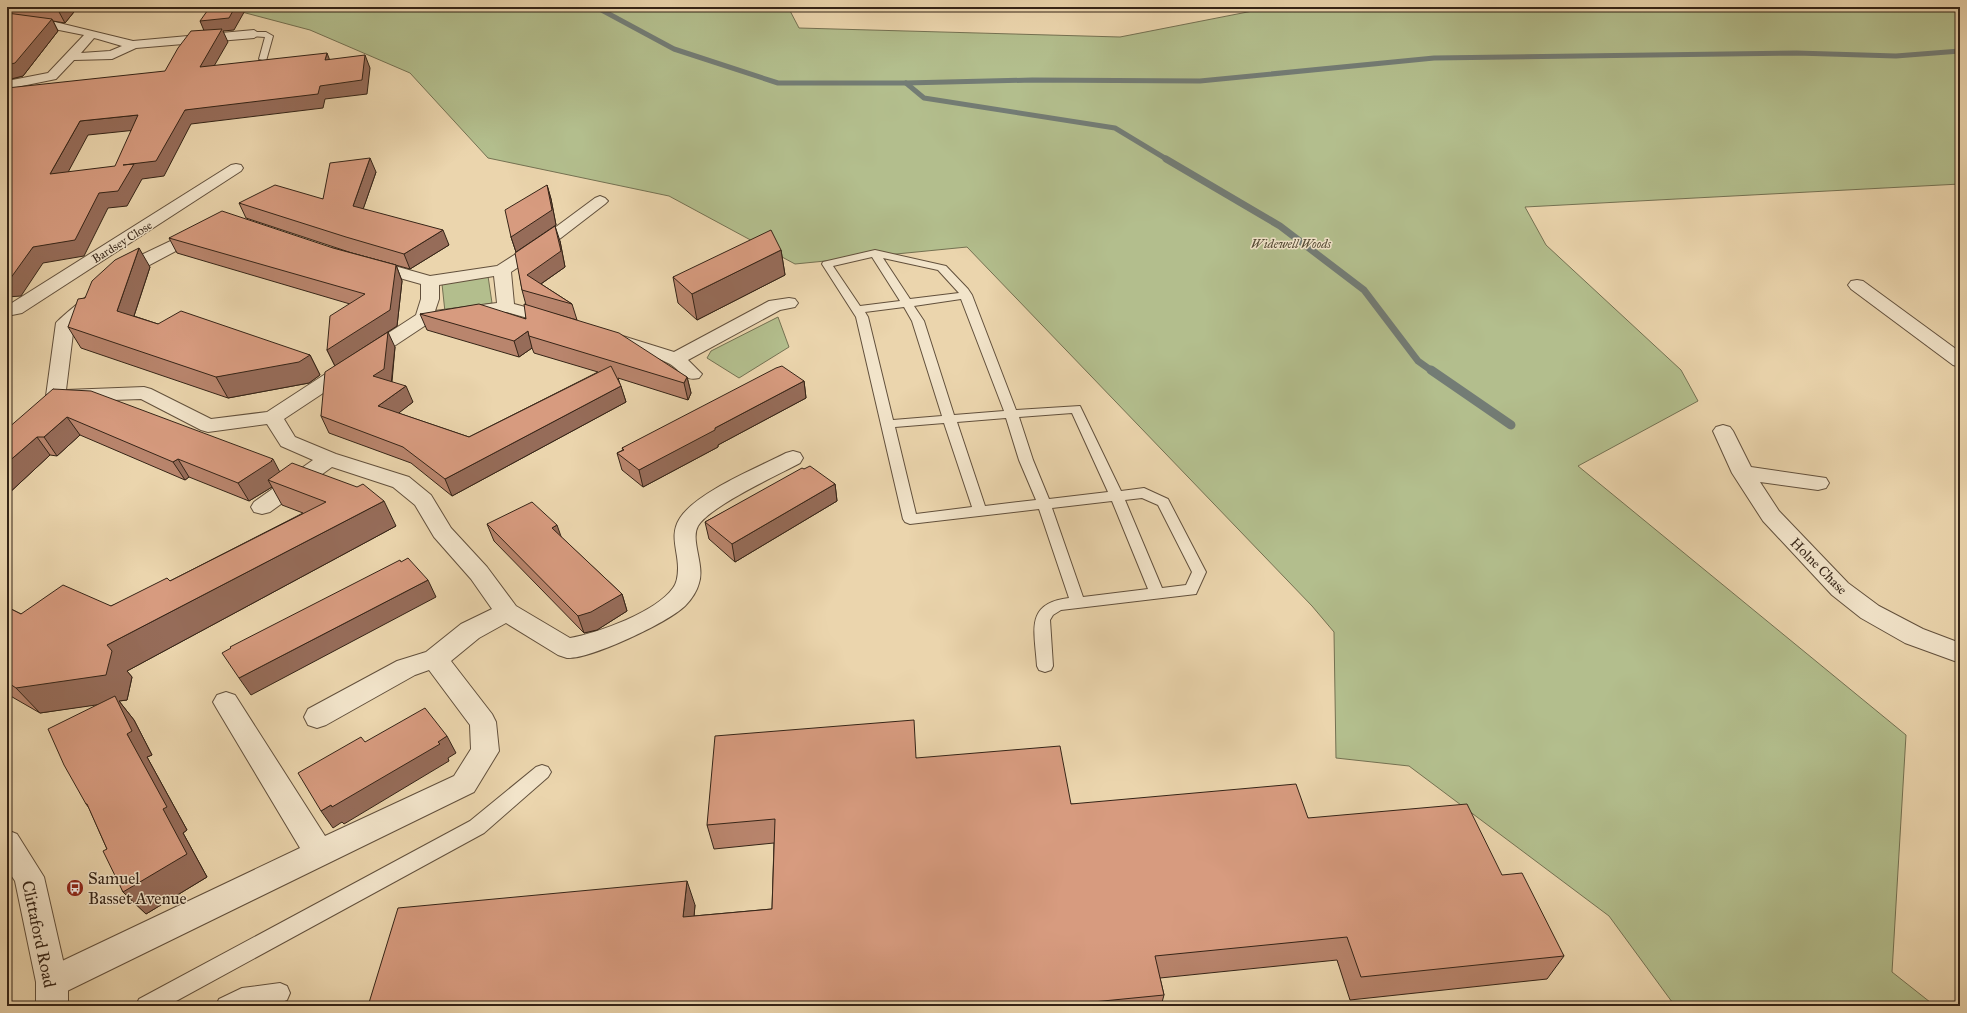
<svg xmlns="http://www.w3.org/2000/svg" width="1967" height="1013" font-family="'IM FELL Great Primer',serif">
	<rect width="100%" height="100%" fill="#ebd5ad"/>
	<filter id="stains"><feTurbulence type="fractalNoise" baseFrequency=".005" numOctaves="4"/><feColorMatrix values="0 0 0 0 .2 0 0 0 0 .09 0 0 0 0 .02 0 0 0 .5 -.17"/></filter>
	<radialGradient id="worn" r=".72"><stop offset=".6" stop-color="#630" stop-opacity="0"/><stop offset="1" stop-color="#630" stop-opacity=".3"/></radialGradient>
	<g fill="#b3be8d" stroke="#747152">
		<path d="M223 7H788L799 28 1120 37 1273 7H1960V184L1525 207 1546 245 1681 370 1698 401 1578 466 1906 735 1892 972 1935 1006H1675L1609 916 1409 766 1336 758 1334 632 1312 606 967 247 795 264 669 196 488 158 410 73 310 30Z"/>
		<path d="M488 276 492 303 445 312 442 284Z"/>
		<path d="M778 317 789 347 739 378 707 358 711 351Z"/>
	</g>
	<g fill="none" stroke-linecap="round" stroke-linejoin="round">
		<g stroke="#737c75" stroke-width="5">
			<path d="M596 7 674 49 778 83H906L1032 80 1200 81 1434 58 1796 53 1896 56 1960 51"/>
			<path d="M906 83 924 98 1115 128 1168 160"/>
		</g>
		<path stroke="#737c75" stroke-width="7" d="M1166 159 1280 226 1364 290 1418 361 1432 371"/>
		<path stroke="#737c75" stroke-width="9" d="M1431 370 1511 425"/>
		<defs>
			<g id="service">
				<path d="M251 32H266L273 36 266 61 259 59 265 37 251 36Z"/>
				<path d="M875 250 946 266 968 289 972 295 1016 410 1080 406 1121 491 1144 488 1168 499 1206 572 1196 594 1061 610 1053 615 1050 620 1053 666 1051 670 1045 672 1039 670 1037 666C1035 632 1024 603 1069 598L1039 509 910 524 905 522 903 519 856 317 822 264 823 262ZM872 257 900 301 860 306 833 266ZM883 258 938 270 959 293 910 299ZM961 299 1004 411 954 415 924 321 914 306ZM904 307 912 321 942 416 893 420 868 317 865 312ZM1072 413 1108 492 1049 499 1033 460 1019 417ZM1006 418 1019 460 1036 500 985 506 957 422ZM944 423 972 507 916 514 895 427ZM1142 498 1158 505 1192 572 1186 585 1162 588 1125 500ZM1112 501 1148 589 1083 597 1052 508Z"/>
				<path d="M542 765 548 767 551 772 548 777 484 833 167 1006H136L139 999 470 821 536 767Z"/>
				<path d="M280 983 287 986 290 993 287 1000C265 1009 239 1006 216 1006L219 999 242 988Z"/>
			</g>
			<g id="minor">
				<path d="M7 17 55 22 133 41 254 30 260 34 254 38 136 48 112 59 74 60 56 79 7 89V81L48 73 84 35 39 26 7 23ZM94 38 98 39 122 46 110 51 81 53Z"/>
				<path d="M236 164 241 165 243 168 241 171 22 313 7 316V306L231 165Z"/>
				<path d="M600 196 605 198 608 201 605 204 553 244 511 272 514 304 559 316 562 320 559 324 553 325 506 312 429 323 284 419 295 437 336 454 409 477 431 495 451 528 487 567 516 606 570 638C598 633 656 612 673 588 677 583 678 575 678 568 678 550 669 535 680 518 697 492 757 468 786 453L793 451 800 453 803 458 800 463C778 475 710 506 698 526 690 540 705 565 699 583 697 591 691 600 685 606 667 623 591 659 567 658 564 657 561 656 558 655L506 623 479 638 451 661 492 714 496 722 499 751 474 792 63 993 52 998 41 993 36 982 41 971 300 848 217 709 213 702 217 695 226 692 235 695 325 836 454 776 471 749 470 725 429 670 415 675 326 725 317 728 308 725 304 717 308 709 397 661 426 652 461 624 492 609 471 579 434 537 415 505 393 487 332 467 270 512 262 514 254 512 251 507 254 502 313 460 281 446 267 424 208 432 201 430 141 399 56 402 49 400 46 396 56 323C58 320 83 299 86 297 91 294 95 295 99 296L102 300 83 319 74 325 66 390 144 387 151 389 211 419 267 412 416 315 421 299V284L364 268 362 264 364 260 370 259 430 276 497 266 541 238 595 198ZM494 276 497 303 435 311 439 299V285Z"/>
				<path d="M200 227 206 229 208 232 206 235 125 278 119 279 113 278 111 274 118 266Z"/>
				<path d="M1857 280 1863 281 1960 352V367L1953 365 1851 289 1848 285 1851 281Z"/>
				<path d="M789 298 795 299 798 303 795 307 780 310 688 360 702 374 699 378C682 382 681 369 668 363 649 353 627 349 607 342L604 338 607 334 613 333 674 352 769 301Z"/>
				<path d="M1723 425 1730 427 1733 431 1751 467 1826 478 1829 483 1826 488 1818 490 1760 482 1779 511 1848 583 1879 606 1923 629 1960 643V663L1905 643 1861 618 1832 595 1763 521 1732 473 1713 431 1716 427Z"/>
			</g>
			<path id="tertiary" d="M7 830 17 834 44 877 68 982V1006H36V982L15 881 7 869Z"/>
		</defs>
		<use href="#service" stroke="#62503c" stroke-width="2"/>
		<use href="#minor" stroke="#62503c" stroke-width="2"/>
		<use href="#tertiary" stroke="#62503c" stroke-width="2"/>
		<use href="#service" fill="#f2e4ca" fill-rule="evenodd"/>
		<use href="#minor" fill="#f2e4ca" fill-rule="evenodd"/>
		<use href="#tertiary" fill="#f2e4ca" fill-rule="evenodd"/>
	</g>
	<g fill="#b9856d" stroke="#352417">
		<path d="M7 7H78L65 23 53 21 58 31 23 76 7 80Z"/>
		<path d="M376 172 363 209 449 245 410 269 352 253 246 218 239 203 323 199Z"/>
		<path d="M547 185 551 199 556 225 533 241H560L565 267 541 284 572 304 577 320 548 312 687 377 691 393 688 400 618 378 626 402 452 496 411 463 329 433 321 416 335 366 327 350 350 304 177 253 169 238 333 248 396 265 402 281 397 326 357 351 395 347 392 382 413 402 398 413 469 437 598 372 534 353 532 348 519 357 427 330 420 314 526 319V305L522 290 516 252 511 237Z"/>
		<path d="M781 250 785 275 697 320 678 303 673 277Z"/>
		<path d="M150 267 134 316 158 324 310 355 320 375 309 383 228 398 81 348 68 327 85 298Z"/>
		<path d="M804 381 806 398 718 445V447L643 487 622 470 617 453 623 450 622 448Z"/>
		<path d="M53 389 280 472 396 526 127 671 132 677 127 700 119 701 134 720 152 755 147 757 187 830 183 833 207 877 146 914 123 892 107 849 89 808 86 804 99 704 40 713 7 694V607L21 614 111 606 170 581 303 513 282 505 272 487 249 501 189 477 185 480 80 435 57 456 50 455 7 495Z"/>
		<path d="M804 469 835 484 837 501 735 562 709 539 705 522Z"/>
		<path d="M487 524 560 536 622 594 627 611 597 630 584 633 494 541Z"/>
		<path d="M916 758 1071 804 1308 818 1502 875 1564 956 1547 979 1350 1000 1337 960 1160 978 1164 995 1161 1006H368L695 905 694 916 772 909 774 843 714 849 707 825Z"/>
	</g>
	<g fill="#966c59" stroke="#352417">
		<path d="M61 7H78L65 23 58 10Z"/>
		<path d="M235 7H247L234 30 223 31 228 42 206 80 200 67 205 33 200 21Z"/>
		<path d="M52 19 58 31 23 76 7 80V65Z"/>
		<path d="M327 53 332 66 325 60Z"/>
		<path d="M365 55 370 68 367 94 325 99 323 108 191 124 164 176 142 179 127 206 108 208 84 256 43 263 21 296 7 297V280L33 247 99 193 123 165 185 110 320 86Z"/>
		<path d="M7 80 12 89 7 96Z"/>
		<path d="M138 115 146 129 88 135 59 189 50 174 80 121Z"/>
		<path d="M370 158 376 172 359 221 353 206Z"/>
		<path d="M547 185 551 199 556 225 516 252 511 237Z"/>
		<path d="M555 226 560 241 565 267 532 290 527 275Z"/>
		<path d="M443 230 449 245 410 269 404 254Z"/>
		<path d="M139 248 150 267 129 331 117 311Z"/>
		<path d="M781 250 785 275 697 320 692 294Z"/>
		<path d="M396 265 402 281 397 326 335 366 327 350Z"/>
		<path d="M528 331 529 336 532 348 519 357 514 341Z"/>
		<path d="M388 332 395 347 391 385 373 376Z"/>
		<path d="M310 355 320 375 309 383 228 398 216 377Z"/>
		<path d="M687 377 691 393 688 400 684 383Z"/>
		<path d="M804 381 806 398 718 445V447L643 487 639 470 715 428Z"/>
		<path d="M406 386 413 402 386 423 378 406Z"/>
		<path d="M621 386 626 402 452 496 445 479Z"/>
		<path d="M67 417 80 435 57 456 44 437Z"/>
		<path d="M37 437 50 455 7 495V463Z"/>
		<path d="M178 459 189 477 185 480 173 462Z"/>
		<path d="M273 459 283 478 268 480 272 487 249 501 238 483Z"/>
		<path d="M835 484 837 501 735 562 732 544Z"/>
		<path d="M384 501 396 526 127 671 132 677 127 700 119 701 134 720 152 755 147 757 187 830 183 833 207 877 146 914 123 892 163 809 127 734 117 702 40 713 16 688 107 645Z"/>
		<path d="M557 525 563 542 552 528Z"/>
		<path d="M428 580 436 597 251 695 239 678Z"/>
		<path d="M622 594 627 611 597 630 584 633 578 616Z"/>
		<path d="M447 736 456 753 448 758 449 761 344 824 342 822 333 828 321 811Z"/>
		<path d="M687 881 695 905 692 940 683 917Z"/>
	</g>
	<g fill="#d79b7f" stroke="#352417" fill-rule="evenodd">
		<path d="M30 7H61L58 10Z"/>
		<path d="M210 7H235L229 18 200 21Z"/>
		<path d="M7 13 52 19 15 63 7 65Z"/>
		<path d="M222 29 200 67 327 53 325 60 365 55 362 80 320 86 318 94 185 110 156 161 123 165 134 164 118 191 99 193 75 240 33 247 10 279 7 280V88L165 71 178 48 191 31ZM138 115 115 166 50 174 80 121Z"/>
		<path d="M370 158 353 206 443 230 404 254 346 237 239 203 275 185 323 199 330 163Z"/>
		<path d="M547 185 552 210 511 237 505 210Z"/>
		<path d="M222 211 333 248 396 265 390 310 327 350 330 316 365 294 169 238Z"/>
		<path d="M555 226 561 251 527 275 572 304 522 290 515 253Z"/>
		<path d="M771 230 781 250 692 294 673 277Z"/>
		<path d="M139 248 117 311 158 324 181 311 310 355 299 362 216 377 68 327 78 299 85 298 92 281 115 260Z"/>
		<path d="M479 304 526 319 524 304 619 333 687 377 684 383 529 336 528 331 514 341 420 314Z"/>
		<path d="M388 332 384 369 373 376 406 386 378 406 469 437 611 366 621 386 445 479 403 447 321 416 325 372Z"/>
		<path d="M782 366 804 381 715 428V430L639 470 617 453 624 450 622 448 776 368Z"/>
		<path d="M53 389 91 391 273 459 271 461H272L238 483 178 459 173 462 67 417 44 437H37L7 463V429Z"/>
		<path d="M292 463 357 487 363 484 384 501 107 645 112 651 106 675 16 688 7 682V607L21 614 63 585 111 606 167 578 170 581 326 502 268 480Z"/>
		<path d="M810 466 835 484 732 544 705 522 802 468 804 469Z"/>
		<path d="M532 502 557 525 552 528 622 594 591 612 578 616 487 524Z"/>
		<path d="M408 558 428 580 239 678 222 653 231 648 230 647 400 560 401 562Z"/>
		<path d="M115 696 132 731 127 734 167 807 163 809 187 854 123 892 103 851 107 849 87 804H86L64 765 48 729Z"/>
		<path d="M425 708 447 736 438 742 440 744 332 807 331 805 321 811 298 773 361 737 365 742Z"/>
		<path d="M914 720 916 758 1060 746 1071 804 1296 784 1308 818 1467 804 1502 875 1522 873 1564 956 1361 977 1347 937 1155 956 1164 995 1052 1006H948V1003L919 1006H368L398 908 687 881 683 917 772 909 775 819 707 825 715 736Z"/>
	</g>
	<defs>
		<symbol id="bus-disc" viewBox="-11 -11 22 22"><circle r="9.5" fill="#8f2418" stroke="#f2e4ca"/><path d="M-5-6H5V4H4V6H2V4H-2V6H-4V4H-5ZM-3.5-4V0h7V-4ZM-3.5 1.2v1.5H-2V1.2ZM2 1.2v1.5H3.5V1.2Z" fill="#fff"/></symbol>
	</defs>
	<g fill-rule="evenodd">
		<use href="#bus-disc" x="65" y="878" width="20" height="20"/>
	</g>
	<g text-anchor="middle" stroke-width="3" stroke-linejoin="round" paint-order="stroke">
		<g font-size="12" fill="#352417" stroke="#f2e4ca">
			<text transform="translate(122 242) rotate(-32)" y="4">Bardsey Close</text>
		</g>
		<g font-size="12" font-style="italic" fill="#544a34" stroke="#f2e4ca">
			<text x="1291" y="248">Widewell Woods</text>
		</g>
		<g font-size="14" fill="#352417" stroke="#f2e4ca">
			<text transform="translate(1819 566) rotate(45)" y="5">Holne Chase</text>
		</g>
		<g font-size="17" fill="#352417" stroke="#f2e4ca" text-anchor="start">
			<text x="88" y="884">Samuel<tspan x="88" dy="20">Basset Avenue</tspan></text>
		</g>
		<g font-size="17" fill="#352417" stroke="#f2e4ca">
			<text transform="translate(39 934) rotate(78)" y="6">Clittaford Road</text>
		</g>
	</g>
	<rect width="1967" height="1013" fill="none" stroke="#ebd5ad" stroke-width="24"/>
	<rect x="8" y="8" width="1951" height="997" fill="none" stroke="#352417" stroke-width="2"/>
	<rect x="12" y="12" width="1943" height="989" fill="none" stroke="#352417"/>
	<rect width="100%" height="100%" filter="url(#stains)"/>
	<rect width="100%" height="100%" fill="url(#worn)"/>
</svg>
